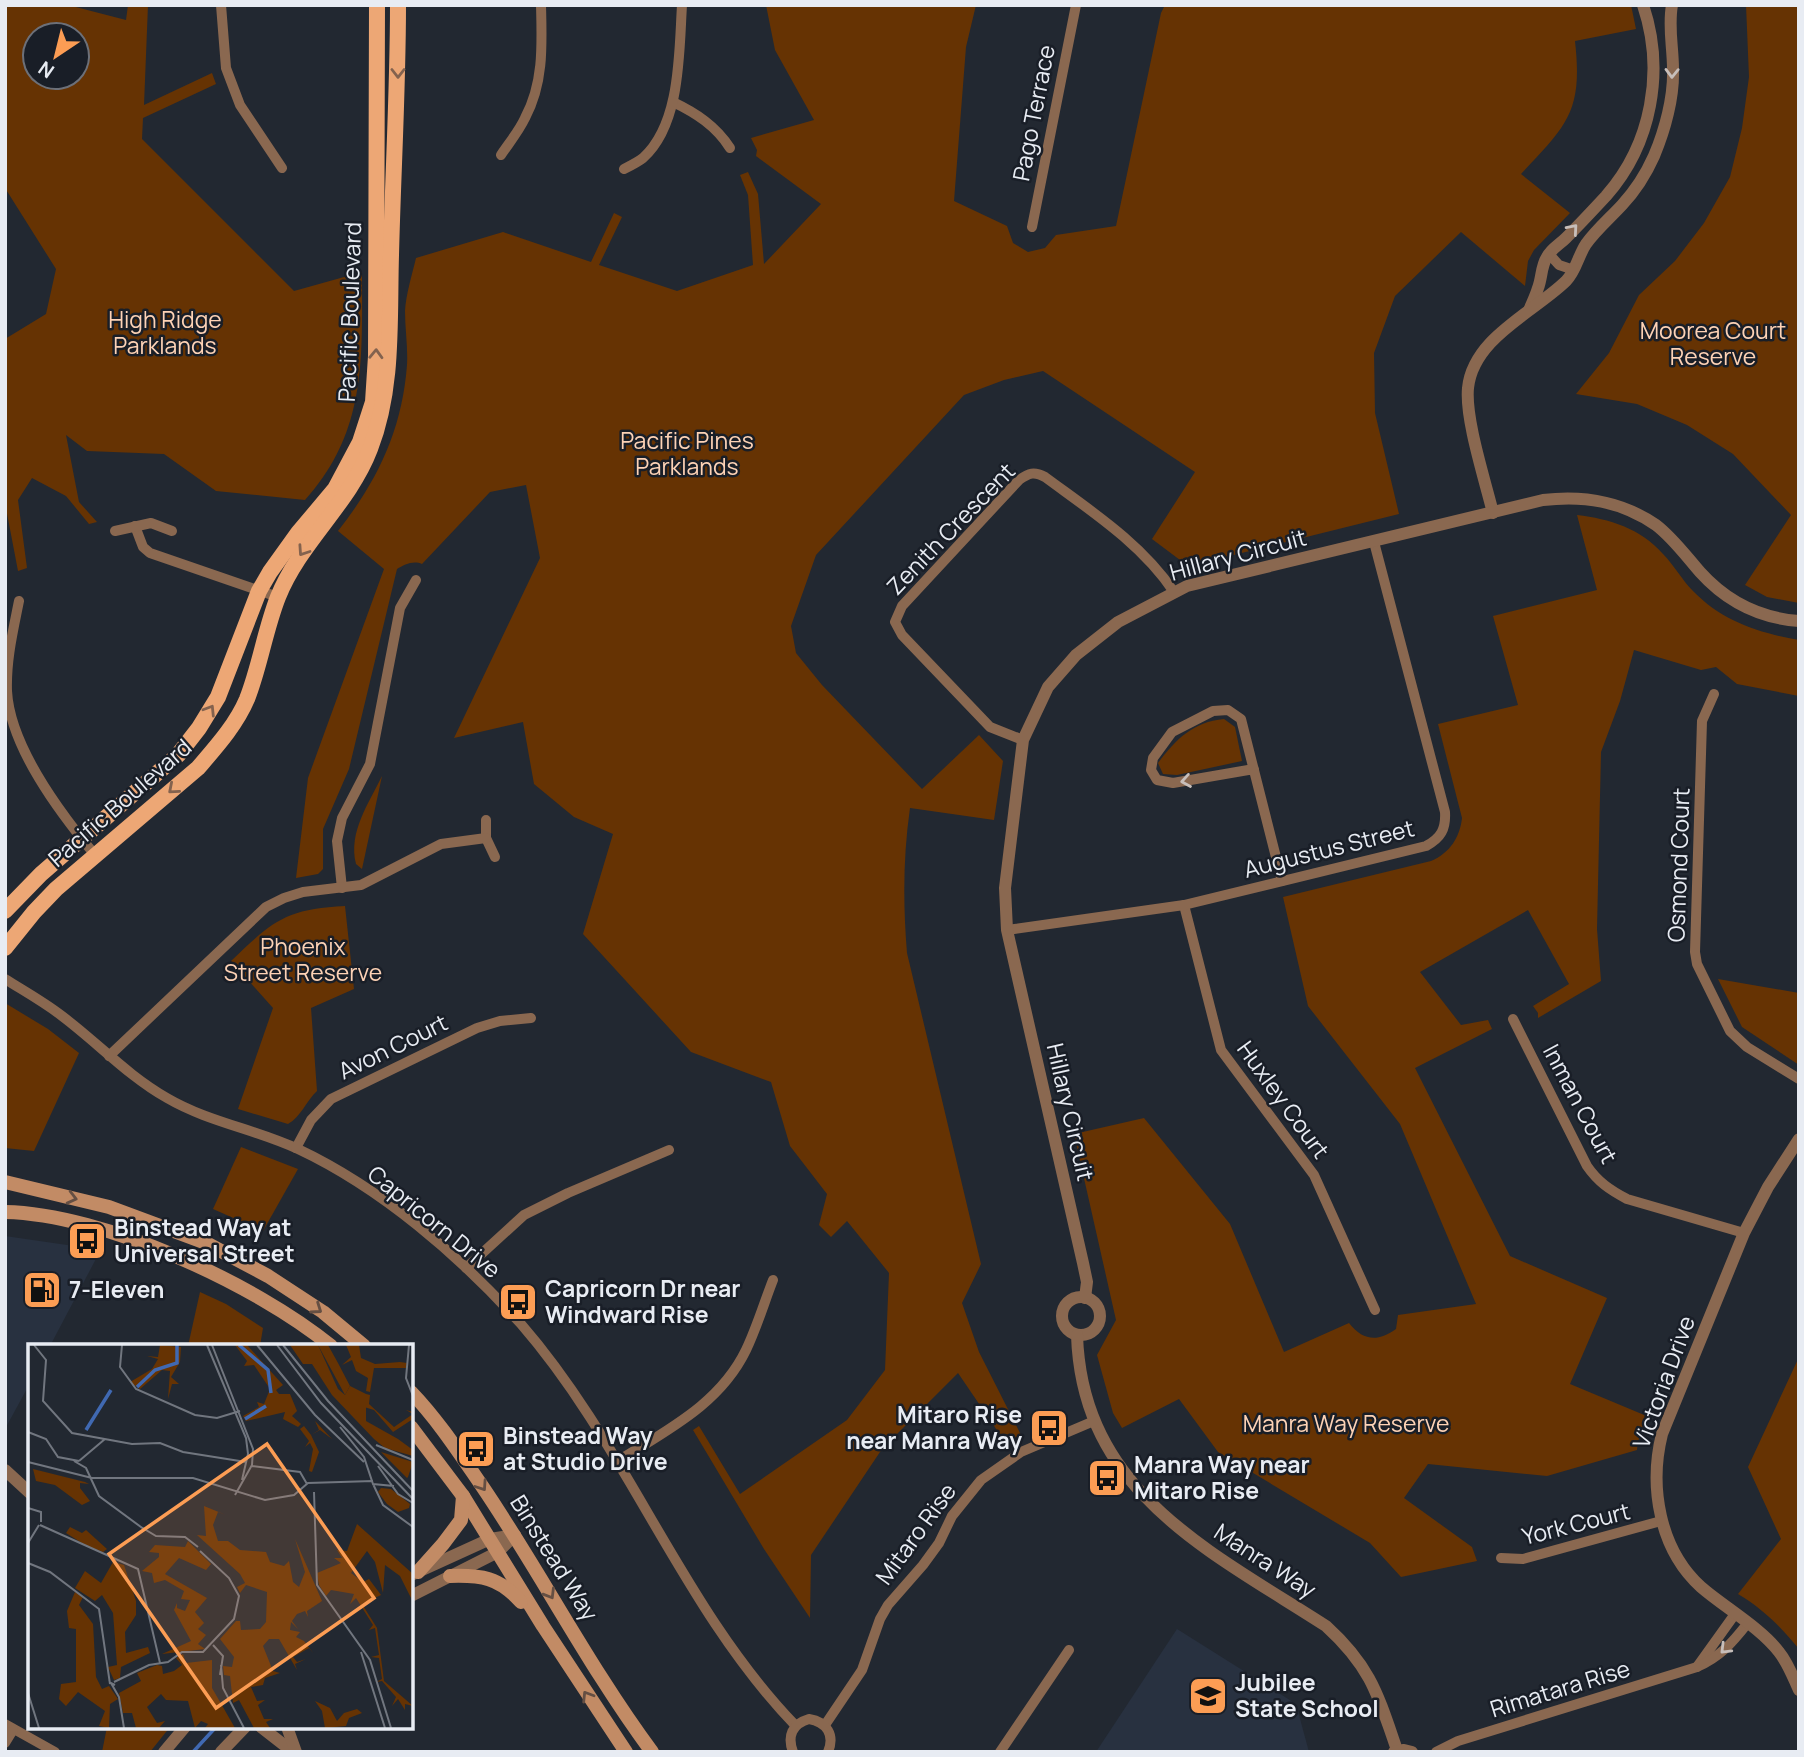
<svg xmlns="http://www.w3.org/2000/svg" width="1804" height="1757" font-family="Manrope,sans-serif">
	<rect width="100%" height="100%" fill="#222831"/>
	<g fill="#283140">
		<path d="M5 1236 74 1246 98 1255 50 1346H30V1383L5 1429Z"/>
		<path d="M1177 1629 1296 1704 1309 1752H1096Z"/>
	</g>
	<g fill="#663303" fill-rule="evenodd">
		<path d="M5 5H68L126 20 128 5H148L144 105 212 73 216 84 143 118 142 139 294 291 362 272C362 359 367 431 305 500L216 491 164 454 87 451 66 435 79 502 97 522 89 524 66 496 32 478 18 500 27 568 18 571 5 503V339L46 314 56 269 5 188ZM35 35H77V77H35Z"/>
		<path d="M766 5H976L966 47 954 201 1007 226 1013 243 1028 252 1045 248 1056 235 1116 226 1161 13 1165 5H1631L1636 29 1575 41C1583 112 1567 125 1521 174L1570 213 1534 250 1528 261 1525 286 1461 232 1395 296 1374 353 1375 413 1399 514 1193 565 1184 563 1152 539 1195 472 1043 371 1004 380 964 395 816 555 791 626 796 653 822 685 922 789 979 735 1003 761 994 820 910 808C903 857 903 904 907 953L981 1264 962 1303 979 1352 1021 1435 1005 1442 958 1373 882 1449 811 1555 810 1618 764 1549 693 1430 699 1426 740 1494 847 1420 885 1370 889 1273 847 1221 831 1237 819 1225 827 1194 790 1146 771 1082 691 1052 583 934 613 834 574 817 534 784 523 722 454 738 540 558 526 485 490 492 422 564C413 560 404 565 397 569L349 769 323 829V869L318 874 296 878 308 778 384 569 338 531C378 480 402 430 407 365 408 347 405 329 405 311 406 294 412 275 416 258L503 232 591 262 614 213 622 217 599 265 677 291 753 265 748 195 740 175 748 172 758 194 764 264 821 204 756 156 757 150 751 138 814 120 775 50Z"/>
		<path d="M1746 5H1799V603L1767 597 1745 585 1791 515 1733 454 1687 425 1637 404 1576 394 1609 353 1639 295 1675 261 1704 223 1730 177 1742 128 1749 77Z"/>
		<path d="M1577 515C1610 519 1640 528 1663 554 1674 565 1682 580 1693 591 1722 621 1759 633 1799 640V696L1737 684 1716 667 1701 670 1634 650 1620 701 1601 752 1597 929 1601 981 1538 1018V1013L1533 1006 1569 984 1528 910 1420 972 1461 1025 1488 1020 1492 1029 1415 1068 1510 1256 1607 1298 1570 1384 1649 1417 1638 1441 1637 1450 1547 1476 1428 1464 1404 1498 1472 1547 1477 1561 1401 1577 1370 1543 1218 1452 1179 1399 1122 1428 1113 1413 1097 1355 1116 1320 1074 1134 1144 1118 1230 1224 1284 1352 1349 1323C1363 1341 1378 1342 1396 1329L1398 1315 1476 1304 1400 1124 1308 1006 1283 897 1431 861C1450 853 1460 837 1462 818L1438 724 1518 705 1493 616 1597 590Z"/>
		<path d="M1224 719 1235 727 1242 761 1177 775 1163 774 1158 763C1176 739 1193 722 1224 719Z"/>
		<path d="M382 776 362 869 356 864C348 832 369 803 382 776Z"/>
		<path d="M345 906 354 989 311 1008 317 1091C306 1101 301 1117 288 1124L238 1109 273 1008 231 961C273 921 285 909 345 906Z"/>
		<path d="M1718 979 1799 993V1065L1742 1027Z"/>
		<path d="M5 1003 48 1029 79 1053 34 1151 5 1148Z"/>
		<path d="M241 1147 298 1169 263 1231 213 1209Z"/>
		<path d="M200 1292 226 1304 263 1328 260 1346H188Z"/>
		<path d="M1799 1357V1649C1780 1626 1763 1609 1738 1594L1781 1539 1748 1467Z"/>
		<path d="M107 1727H170L150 1752H102Z"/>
	</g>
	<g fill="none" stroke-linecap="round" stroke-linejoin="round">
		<path stroke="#4069b2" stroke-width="3.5" d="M193 1752 216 1727"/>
		<g stroke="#8a6850" stroke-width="10">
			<path d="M221 5 226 68 240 105 282 168"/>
			<path d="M673 102C696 113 716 126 730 148"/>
			<path d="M501 155C509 143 519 131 525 118 544 83 542 44 541 5"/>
			<path d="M624 169C630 166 638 162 643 158 681 124 679 52 682 5"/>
			<path d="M1032 227 1076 5"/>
			<path d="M1549 254 1559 265 1574 270"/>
			<path d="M135 526 143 547 150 553 278 597"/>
			<path d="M115 531 151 523 172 531"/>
			<path d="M19 601C13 631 6 660 7 691 10 747 60 813 95 855"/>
			<path d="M1714 694 1702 721 1695 952 1697 964 1730 1031 1747 1047 1799 1079"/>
			<path d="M1023 740 990 727 902 635 895 622 902 606 1019 480C1029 473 1034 471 1045 477 1091 511 1142 544 1174 592"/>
			<path d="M1254 769 1173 783 1157 780 1151 770 1153 758 1172 732 1213 711 1228 710 1241 719 1282 881"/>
			<path d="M486 820V838L495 857"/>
			<path d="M342 888 337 841 342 818 370 764 400 608 416 580"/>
			<path d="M1184 905 1221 1050 1314 1175 1375 1310"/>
			<path d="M1007 930 1184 905 1426 846C1441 838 1446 829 1445 812L1374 542"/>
			<path d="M5 979C24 991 44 1002 62 1016 98 1043 128 1076 167 1098 208 1122 255 1129 298 1149 381 1188 460 1256 521 1324 628 1447 682 1608 795 1725"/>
			<path d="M1513 1019 1587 1166C1598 1182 1610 1190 1627 1199L1744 1233"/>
			<path d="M109 1056 266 907 284 898 303 892 361 885 441 844 486 838"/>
			<path d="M296 1148 311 1120 331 1099 477 1028 500 1021 531 1018"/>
			<path d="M466 1268 524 1215 568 1193 669 1150"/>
			<path d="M618 1461C667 1430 720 1404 746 1350 757 1327 764 1303 773 1280"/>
			<path d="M1501 1558 1523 1559 1661 1521"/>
			<path d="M1697 1667 1735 1614"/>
			<path d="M5 1724 55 1752"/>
			<path d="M825 1725 862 1670 880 1619 888 1605 923 1565 939 1543 952 1516 981 1480 1021 1452 1094 1421"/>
			<path d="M5 1743 13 1730"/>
			<path d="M793 1752C787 1736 792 1724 809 1719 827 1722 835 1735 828 1752"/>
			<path d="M1000 1752 1069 1650"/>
			<path d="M1436 1752 1458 1741 1697 1667C1720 1657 1732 1643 1747 1624"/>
		</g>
		<g stroke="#8a6850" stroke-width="12">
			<path d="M1530 308C1533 301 1536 295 1538 288 1542 278 1541 266 1547 257 1551 249 1559 245 1566 238 1579 225 1593 210 1606 196 1652 144 1665 70 1643 5"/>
			<path d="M1493 513C1485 480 1465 419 1468 388 1473 338 1533 313 1566 281 1576 271 1578 256 1586 244 1596 230 1610 218 1622 205 1635 191 1646 174 1654 156 1665 130 1674 97 1673 69 1673 47 1668 27 1672 5"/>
			<path d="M1799 1139 1768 1187 1744 1233 1662 1434C1649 1486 1659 1549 1701 1587 1724 1607 1761 1628 1779 1652 1788 1663 1793 1677 1799 1690"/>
			<circle cx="1081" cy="1316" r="19"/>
			<path d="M1085 1298 1087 1282 1083 1263 1007 930 1005 888 1023 740 1048 687 1076 655 1118 622 1187 586 1543 500C1584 495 1621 501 1656 525 1673 538 1686 556 1700 572 1727 602 1759 618 1799 621"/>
			<path d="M1077 1335C1082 1492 1210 1551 1326 1626 1371 1667 1378 1695 1397 1750"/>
			<path d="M5 1470 30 1493"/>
			<path d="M411 1575 490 1539 515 1535"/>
			<path d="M411 1596 498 1552 515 1535"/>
			<path d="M261 1727 293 1752"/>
			<path d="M287 1727 296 1752"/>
			<path d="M164 1752 185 1727"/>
			<path d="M221 1752 245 1727"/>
			<path d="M1394 1752 1404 1750 1412 1752"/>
		</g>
		<g stroke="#c28b65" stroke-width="14">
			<path d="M5 1182 109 1207 206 1243 268 1276 323 1312 364 1346"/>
			<path d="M5 1212C104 1214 255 1284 331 1346"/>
			<path d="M411 1392C438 1420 460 1454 482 1486 541 1573 589 1667 652 1752"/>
			<path d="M411 1427 463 1496 543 1626 626 1752"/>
			<path d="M418 1572 443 1544 461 1520 463 1496"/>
			<path d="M450 1576C481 1575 499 1577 521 1602"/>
		</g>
		<g stroke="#eda775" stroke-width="16">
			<path d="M5 911 41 874 178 755 199 728 218 697 259 591 270 572 298 533 335 489 360 442 373 402 376 356 377 5"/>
			<path d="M5 948 34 912 56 889 198 768C216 747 236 725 247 699 260 666 265 630 278 597 300 542 349 504 370 449 394 387 389 320 391 255 393 172 398 89 398 5"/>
		</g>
	</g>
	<defs><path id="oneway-chevron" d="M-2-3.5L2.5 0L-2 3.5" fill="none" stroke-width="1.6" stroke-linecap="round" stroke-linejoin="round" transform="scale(1.75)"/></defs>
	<g stroke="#83624e">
		<use href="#oneway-chevron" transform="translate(398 73) rotate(90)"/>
		<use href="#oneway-chevron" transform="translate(376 354) rotate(-88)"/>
		<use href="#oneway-chevron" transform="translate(303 551) rotate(124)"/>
		<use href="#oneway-chevron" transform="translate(210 710) rotate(-58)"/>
		<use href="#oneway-chevron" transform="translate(173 789) rotate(139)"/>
	</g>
	<g stroke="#c7beba">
		<use href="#oneway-chevron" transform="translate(1672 73) rotate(91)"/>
		<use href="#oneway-chevron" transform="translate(1573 229) rotate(-49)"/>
		<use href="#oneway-chevron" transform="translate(1186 781) rotate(170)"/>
		<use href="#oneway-chevron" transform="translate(1725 1649) rotate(135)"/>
	</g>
	<g stroke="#654f43">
		<use href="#oneway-chevron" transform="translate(72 1198) rotate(14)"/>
		<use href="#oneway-chevron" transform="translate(317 1309) rotate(35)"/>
		<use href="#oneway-chevron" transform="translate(482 1486) rotate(56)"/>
		<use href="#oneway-chevron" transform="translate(550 1594) rotate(59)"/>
		<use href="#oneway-chevron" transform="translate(587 1696) rotate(-122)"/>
	</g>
	<defs>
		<symbol id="bus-square" viewBox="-11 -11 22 22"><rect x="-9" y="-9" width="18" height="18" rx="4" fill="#fc9d54" stroke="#191e27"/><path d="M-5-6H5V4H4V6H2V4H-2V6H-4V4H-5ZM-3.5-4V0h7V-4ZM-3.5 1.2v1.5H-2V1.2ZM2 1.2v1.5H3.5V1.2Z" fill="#111"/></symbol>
		<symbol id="fuel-square" viewBox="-11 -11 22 22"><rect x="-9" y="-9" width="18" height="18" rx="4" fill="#fc9d54" stroke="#191e27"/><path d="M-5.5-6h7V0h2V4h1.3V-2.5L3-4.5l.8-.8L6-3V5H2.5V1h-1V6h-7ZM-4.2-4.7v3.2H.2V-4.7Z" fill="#111"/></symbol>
		<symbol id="school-square" viewBox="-11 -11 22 22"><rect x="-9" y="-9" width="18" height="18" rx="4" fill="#fc9d54" stroke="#191e27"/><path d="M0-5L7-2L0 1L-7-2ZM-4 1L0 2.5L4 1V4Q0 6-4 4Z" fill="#111"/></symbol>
	</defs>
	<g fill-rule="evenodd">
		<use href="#bus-square" x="65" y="1219" width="44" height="44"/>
		<use href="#fuel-square" x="20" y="1268" width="44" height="44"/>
		<use href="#bus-square" x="496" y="1280" width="44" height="44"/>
		<use href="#bus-square" x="1027" y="1406" width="44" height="44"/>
		<use href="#bus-square" x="454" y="1427" width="44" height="44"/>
		<use href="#bus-square" x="1085" y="1456" width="44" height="44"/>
		<use href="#school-square" x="1186" y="1674" width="44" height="44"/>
	</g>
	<g text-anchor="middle" stroke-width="5" stroke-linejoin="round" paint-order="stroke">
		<g font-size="23" fill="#e8ecf3" stroke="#191e27">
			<text transform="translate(1034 113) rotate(-79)" y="8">Pago Terrace</text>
			<text transform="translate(350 312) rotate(-88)" y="8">Pacific Boulevard</text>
			<text transform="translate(951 529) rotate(-46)" y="8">Zenith Crescent</text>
			<text transform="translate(1238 555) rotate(-15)" y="8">Hillary Circuit</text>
			<text transform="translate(120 803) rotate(-41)" y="8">Pacific Boulevard</text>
			<text transform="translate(1329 849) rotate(-14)" y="8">Augustus Street</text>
			<text transform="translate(1679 865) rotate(-88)" y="8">Osmond Court</text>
			<text transform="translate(393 1047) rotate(-26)" y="8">Avon Court</text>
			<text transform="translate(1283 1100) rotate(54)" y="8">Huxley Court</text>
			<text transform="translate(1580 1104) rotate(62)" y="8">Inman Court</text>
			<text transform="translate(1070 1112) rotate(77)" y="8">Hillary Circuit</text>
			<text transform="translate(434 1222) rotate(39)" y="8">Capricorn Drive</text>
			<text transform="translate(1664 1382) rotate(-70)" y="8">Victoria Drive</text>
			<text transform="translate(1576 1524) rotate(-14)" y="8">York Court</text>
			<text transform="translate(916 1534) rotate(-54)" y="8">Mitaro Rise</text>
			<text transform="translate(554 1558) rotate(58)" y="8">Binstead Way</text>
			<text transform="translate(1265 1561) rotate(33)" y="8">Manra Way</text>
			<text transform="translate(1560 1689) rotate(-17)" y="8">Rimatara Rise</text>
		</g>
		<g font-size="23" fill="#fdd2b5" stroke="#191e27">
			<text x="165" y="328">High Ridge<tspan x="165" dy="26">Parklands</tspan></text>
			<text x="1713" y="339">Moorea Court<tspan x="1713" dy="26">Reserve</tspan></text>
			<text x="687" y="449">Pacific Pines<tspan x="687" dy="26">Parklands</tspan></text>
			<text x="303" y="955">Phoenix<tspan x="303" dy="26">Street Reserve</tspan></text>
			<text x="1346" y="1432">Manra Way Reserve</text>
		</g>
		<g font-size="23" font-weight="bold" fill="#e8ecf3" stroke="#191e27" text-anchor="start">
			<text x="114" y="1236">Binstead Way at<tspan x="114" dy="26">Universal Street</tspan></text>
			<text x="545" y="1297">Capricorn Dr near<tspan x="545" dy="26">Windward Rise</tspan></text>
			<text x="69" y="1298">7-Eleven</text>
			<text x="1022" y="1423" text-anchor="end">Mitaro Rise<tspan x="1022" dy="26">near Manra Way</tspan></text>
			<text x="503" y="1444">Binstead Way<tspan x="503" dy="26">at Studio Drive</tspan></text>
			<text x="1134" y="1473">Manra Way near<tspan x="1134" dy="26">Mitaro Rise</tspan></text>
			<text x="1235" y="1691">Jubilee<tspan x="1235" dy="26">State School</tspan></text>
		</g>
	</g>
	<g transform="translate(28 1344)">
		<rect width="385" height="385" fill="#222831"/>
		<path d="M132 1 153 3 152 18 143 33 151 40H144L140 55 142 27 134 26 112 45 102 38 124 25 130 15 119 12 130 13ZM207 1H219L255 41 248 46 251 50H262L269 67 264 72 273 80 270 83 255 75 257 68 218 77 215 72 231 63 229 58 236 60 242 45 226 21 216 22 219 17ZM290 1H300L310 19 322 42 317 51ZM318 1H331L333 14 347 20 372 18 379 19 378 24H346L342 48 338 47 340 34 328 27 324 16 314 21 323 13ZM338 50 342 51 341 60 366 83 385 70 378 66 385 68V75L365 88 346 66 336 63ZM287 77 304 95 292 86 283 91 291 108 284 128 281 127 285 105 282 99 277 103 281 97 272 85 276 82 283 91 291 86ZM5 125 57 138 61 140 52 139V144L62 157 54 161 27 141 8 137ZM176 162 198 171 190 168 185 181 190 197H200L212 206 238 208 242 218 256 222 261 217 265 238 271 243 277 228 267 195 294 257 279 267 280 273 277 267 269 270 264 277 270 285 263 278 262 286 272 288 268 293 276 297 286 310 281 304 265 313 269 318 278 315 267 320 269 326 251 295H241L235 302 245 327 252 329 237 334 235 341 223 343 229 357 237 356 230 361 236 375H245L238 378 242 384H226L211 356 205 359 202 332 196 331 195 322 204 323 206 313 192 295 208 277H212L213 286 232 285 238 278 239 248 218 241 212 249 209 243 217 239 212 230 169 191 178 192ZM329 180 385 230V258L372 232 357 221 355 249 347 218 339 207 323 229 335 238 341 235 353 251 334 260 349 284 356 337 385 362 377 360V366L370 355 364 362 368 353 354 337 348 338 354 335 351 314 343 313 351 311 347 284 341 286 345 281 328 254 322 260 326 250 303 246 298 252 291 241 289 229 313 219 306 214H314L309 206 319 207ZM42 183 54 189 58 186 79 205 75 208 57 201 38 189ZM160 197 183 220 178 226 151 214 137 230 179 254 167 268 176 279 170 285 178 291 170 300 177 305 134 310 163 297 146 266 149 259V264L157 267 162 256 153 255 156 247 137 236 126 239 124 229 114 227 131 213V209L121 208 127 201 157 203ZM85 218 96 221 108 257V271L97 288 98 309 120 303 122 309 93 323 92 334 86 336 80 323 89 321 85 269 74 251 67 257 47 244 57 227 73 239ZM47 248 55 253 51 261 65 280 68 333 74 345 81 342 90 355 82 360 81 384 71 382 77 367 50 348 38 362 31 355 33 340 48 338V285L41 284 39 267ZM155 310 158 319 184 316V344L207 384H177L180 380 173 377 167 384 160 357 138 356 133 350 119 363 129 379 137 377 131 384H108L104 369H95L91 349 113 337 109 329 129 321 134 322 135 330 146 327 154 321 148 314ZM287 357 302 364 309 377 316 369 329 365 334 369 321 374 318 382 297 384 294 367Z" fill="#663303"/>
		<path d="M262 1H290L310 45 317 51 322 42 338 50V77L370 95 385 106V112L357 104 346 95 304 51 284 20H275ZM353 108 385 118 380 133 379 134ZM353 144 363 145 382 160 381 164 370 168 359 160 350 148Z" fill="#663303"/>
		<path fill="none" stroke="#4069b2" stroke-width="3.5" d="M211 1 240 26 243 49M109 43 127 26 149 19V1M217 75 238 62M58 86 83 46"/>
		<path fill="none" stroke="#71767f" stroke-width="2" d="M6 1 18 16 15 57 44 89 104 100 132 99 155 108 218 118M94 1 92 23 108 45 167 71 189 74 212 67M179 1 218 94 220 110 214 136M184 1 225 105 224 121 207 151M229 1 287 71 336 118M249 1 293 59 385 155M255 1 300 57 385 147M381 1 378 34 385 52M312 83 336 113 345 140 366 142M0 88 18 95 30 113 51 117M348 101 385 116M46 117 58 124 71 152 117 186M51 117 77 95M0 118 64 134H165L237 156 266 151 280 139 345 137M224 122 272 128 279 140M350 122 370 150 385 159M345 140 355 161 385 183M286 148 289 241 342 316 363 384M0 164 13 168V178M12 181 110 225 132 319M113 183 128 192 157 193 170 203M0 199 11 181M0 219 22 228 71 265 82 340M185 301 195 312 192 331M333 308 357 384M193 321 195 344 216 384M86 338 121 321 140 318 154 308H175L206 275 211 252 201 234 172 207M87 341 83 339 91 353 96 384M0 349 11 384"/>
		<path fill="#fc9d54" fill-opacity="0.15" stroke="#fc9d54" stroke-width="3.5" d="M239 100 346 254 188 364 81 210Z"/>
		<rect width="385" height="385" fill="none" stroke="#e8ecf3" stroke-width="3.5"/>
	</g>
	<rect width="1804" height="1757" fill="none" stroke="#e8ecf3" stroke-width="14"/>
	<g transform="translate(56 56) rotate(215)"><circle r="33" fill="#191e27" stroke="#6c7079" stroke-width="2"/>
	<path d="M0-5L12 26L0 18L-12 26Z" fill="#fc9d54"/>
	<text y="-10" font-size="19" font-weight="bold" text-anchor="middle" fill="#e8ecf3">N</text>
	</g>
</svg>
